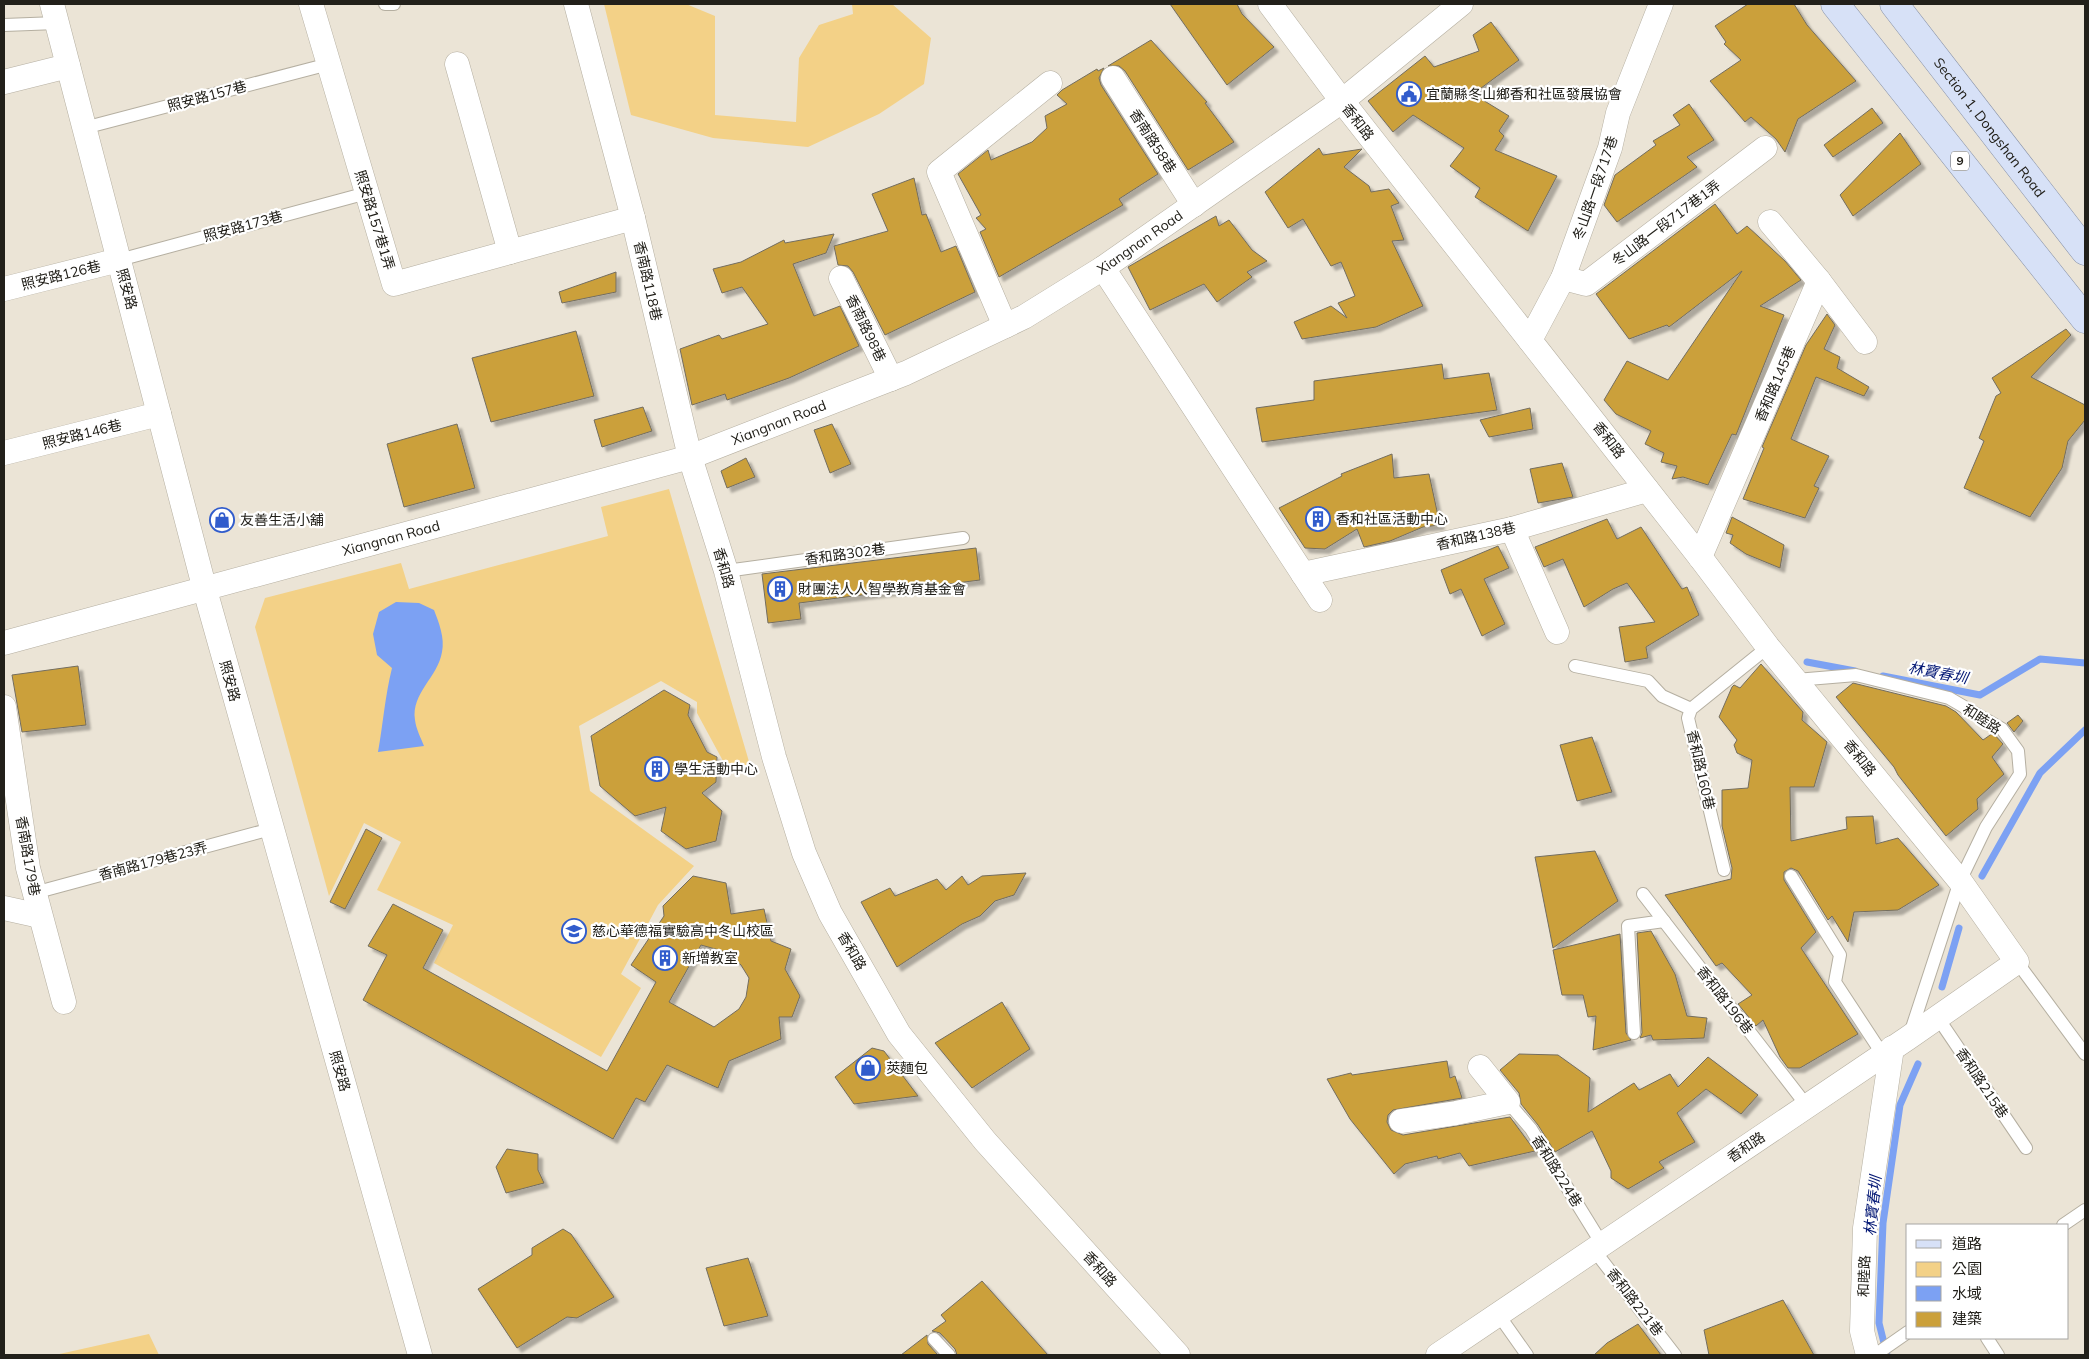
<svg xmlns="http://www.w3.org/2000/svg" width="2089" height="1359" font-family="Mulish,'Noto Sans TC',sans-serif">
	<defs>
		<filter id="shadow"><feDropShadow dx="4.5" dy="4.5" stdDeviation="1" flood-color="#0004"/></filter>
	</defs>
	<rect width="100%" height="100%" fill="#ebe4d6"/>
	<g fill="#f3d187">
		<path d="M604 4H686L715 16V115L796 122 799 58 819 25 853 14 852 4H892L931 38 924 84 879 114 808 147 713 138 631 115Z"/>
		<path d="M669 489 750 765 729 772 697 713V702L661 681 579 726 590 791 694 866 658 905 621 974 641 988 601 1057 434 963 453 925 377 890 401 842 364 823 329 896 255 627 265 598 401 563 409 589 608 536 601 507Z"/>
		<path d="M149 1334 159 1355H55Z"/>
	</g>
	<path fill="#7ca1f3" d="M396 602 419 603 434 610C439 623 445 638 442 652 438 677 411 693 415 720 416 729 421 738 424 746L378 752C383 724 385 696 392 668L377 655 373 634 379 612Z"/>
	<g fill="none" stroke-linecap="round" stroke-linejoin="round">
		<g stroke="#7ca1f3" stroke-width="7">
			<path d="M1807 662 1855 671"/>
			<path d="M1883 676 1980 695 2040 659 2085 663"/>
			<path d="M1982 876 2040 773 2085 730"/>
			<path d="M1942 987 1959 928"/>
			<path d="M1887 1355 1879 1323 1883 1223 1900 1105 1918 1064"/>
		</g>
	</g>
	<g fill="#cba03a" stroke="#736d60" fill-rule="evenodd" filter="url(#shadow)">
		<path d="M1170 4H1237L1242 14 1274 47 1227 85Z"/>
		<path d="M1748 4H1794L1807 25 1856 81 1798 119 1785 152 1776 139 1751 117 1745 122 1710 81 1741 60 1724 44 1726 42 1715 26Z"/>
		<path d="M1491 22 1519 60 1473 94 1509 116 1499 131 1504 136 1495 150 1557 176 1528 231 1475 197 1480 188 1450 166 1464 148 1413 115 1393 132 1368 101 1425 56 1434 67 1479 51 1473 35Z"/>
		<path d="M1151 40 1207 102 1205 103 1234 142 1188 170 1125 71 1119 66H1108Z"/>
		<path d="M1104 68 1099 78 1101 85 1158 174 1119 199 1123 205 999 277 980 232 986 229 976 218 981 215 958 174 988 150 991 160 1032 142 1047 128 1045 116 1067 104 1057 95 1062 90 1097 69 1098 71Z"/>
		<path d="M1689 104 1714 140 1687 157 1697 167 1617 222 1604 205 1615 175 1656 145 1653 141 1680 125 1673 115Z"/>
		<path d="M1872 108 1883 123 1833 157 1824 145Z"/>
		<path d="M1900 133 1921 164 1853 216 1840 195Z"/>
		<path d="M1319 148 1323 155 1362 149 1344 167 1369 186 1371 192 1389 189 1399 203 1391 206 1404 240 1392 241 1423 306 1376 327 1302 339 1294 322 1331 306 1347 318 1338 303 1355 296 1341 262 1331 266 1303 219 1288 228 1265 192Z"/>
		<path d="M914 178 922 215 926 214 941 252 956 246 975 292 885 335 853 272 848 266 838 265 834 246 888 231 872 194Z"/>
		<path d="M1715 204 1737 234 1747 226 1785 261 1801 280 1760 306 1784 315 1736 435 1732 434 1708 485 1683 477 1672 479 1677 466 1661 462 1664 453 1645 444 1651 431 1616 414 1604 400 1627 361 1668 380 1742 271 1669 327 1667 325 1629 339 1596 294Z"/>
		<path d="M1216 216 1219 226 1229 220 1252 250 1267 261 1247 272 1252 277 1217 302 1204 284 1150 310 1128 267Z"/>
		<path d="M834 234 826 253 793 264 814 316 840 306 859 346 789 378 727 400 725 394 692 405 680 349 719 335 722 339 768 324 742 287 722 293 713 269 741 262 784 240 785 243Z"/>
		<path d="M616 272V292L562 303 559 292Z"/>
		<path d="M1827 314 1835 325 1824 349 1840 357 1837 368 1869 387 1864 396 1816 377 1791 439 1829 456 1814 486 1819 488 1805 518 1743 499 1764 448 1762 447 1806 345Z"/>
		<path d="M2066 329 2071 335 2031 377 2085 405V420L2068 441 2062 468 2030 517 1964 488 1984 441 1979 438 1996 396 2001 393 1992 378Z"/>
		<path d="M576 331 594 396 491 422 472 358Z"/>
		<path d="M1442 364 1444 379 1489 373 1497 410 1262 442 1256 408 1314 400V381Z"/>
		<path d="M643 407 652 431 602 447 594 420Z"/>
		<path d="M1530 408 1533 429 1489 437 1480 420Z"/>
		<path d="M457 424 475 488 404 507 387 444Z"/>
		<path d="M832 424 851 464 830 473 814 430Z"/>
		<path d="M1392 454 1394 478 1429 474 1440 525 1423 527 1390 541 1364 547 1357 529 1325 549 1305 548 1279 508 1342 476 1341 474Z"/>
		<path d="M746 458 755 477 727 488 721 471Z"/>
		<path d="M1562 463 1573 497 1538 503 1530 469Z"/>
		<path d="M1732 517 1784 545 1780 568 1746 554 1730 543 1733 535 1726 533Z"/>
		<path d="M1607 519 1617 539 1641 527 1682 589 1687 587 1699 615 1646 647 1648 658 1625 662 1619 627 1655 622 1627 583 1613 589 1584 607 1563 559 1544 567 1535 547Z"/>
		<path d="M1498 546 1509 568 1484 579 1505 624 1482 636 1461 589 1450 594 1441 570Z"/>
		<path d="M976 548 980 580 799 603 801 619 768 623 762 574Z"/>
		<path d="M1761 664 1803 712 1802 720 1827 742 1814 787H1790L1791 841 1847 829 1846 817 1873 816 1876 844 1898 838 1939 885 1898 910 1854 912 1848 942 1832 916 1828 920 1798 871 1791 868 1784 872V880L1816 932 1801 948 1858 1034 1800 1068H1788L1780 1057 1763 1020 1756 1026 1738 1004 1752 995 1722 963 1716 966 1665 895 1731 879 1732 868 1722 826V790L1748 788 1752 760 1737 753 1734 745 1737 740 1719 717 1732 687 1734 685 1740 688Z"/>
		<path d="M78 666 86 725 22 732 12 675Z"/>
		<path d="M1853 683 1946 706 1956 712 1983 740 1993 733 2003 744 1992 757 2004 774 1977 799 1978 809 1946 836 1898 775 1894 767 1836 697Z"/>
		<path d="M664 690 690 705 688 715 707 752 717 757 716 782 702 793 722 811 716 841 686 849 661 831 666 807 635 816 600 786 591 736Z"/>
		<path d="M2018 715 2023 721 2014 732 2007 723Z"/>
		<path d="M1592 737 1612 792 1577 801 1560 745Z"/>
		<path d="M366 829 382 838 345 909 330 902Z"/>
		<path d="M1595 851 1618 901 1553 948 1535 857Z"/>
		<path d="M1026 873 1014 895 995 901 980 916 962 924 897 967 861 902 890 888 895 896 937 879 946 890 962 876 968 885 982 876Z"/>
		<path d="M693 876 726 883 731 914 764 909 771 941 791 949 785 969 800 996 792 1017H779L781 1039 729 1061 718 1088 667 1065 645 1102 636 1098 613 1139 363 1000 387 955 368 946 393 904 443 930 423 968 607 1071 656 982 631 965 664 916 663 906ZM701 945 726 952 741 965 749 978 746 997 739 1009 714 1027 669 1002Z"/>
		<path d="M1651 931 1675 974 1687 1016 1707 1018 1704 1038 1653 1040 1651 1035 1640 1038 1642 1033 1637 933Z"/>
		<path d="M1620 934 1626 1033 1631 1040 1593 1050 1596 1016 1588 1017 1583 995H1562L1553 950Z"/>
		<path d="M1002 1002 1030 1049 972 1088 935 1043Z"/>
		<path d="M872 1048 884 1051 918 1096 854 1104 835 1077Z"/>
		<path d="M1519 1054 1558 1055 1590 1078 1588 1112 1634 1083 1639 1090 1670 1074 1678 1087 1708 1057 1758 1095 1741 1114 1706 1089 1677 1113 1695 1142 1659 1162 1664 1168 1628 1189 1611 1178V1171L1592 1131 1555 1152 1538 1125 1521 1104 1519 1093 1500 1070Z"/>
		<path d="M1447 1061 1450 1078 1455 1076 1462 1098 1393 1110 1388 1115 1387 1122 1391 1130 1403 1135 1510 1117 1535 1151 1469 1166 1460 1153 1438 1159 1437 1156 1405 1164 1394 1174 1350 1119 1327 1079 1351 1073 1352 1075Z"/>
		<path d="M507 1149 538 1154V1170L544 1183 506 1193 496 1167Z"/>
		<path d="M563 1229 571 1234 614 1297 577 1318 567 1317 517 1348 478 1289 532 1255V1248Z"/>
		<path d="M748 1258 768 1316 724 1326 706 1268Z"/>
		<path d="M982 1281 1048 1355H957L955 1349 940 1333 932 1331 946 1321 941 1315Z"/>
		<path d="M1783 1300 1814 1355H1709L1704 1330Z"/>
		<path d="M1638 1324 1661 1355H1594L1607 1343Z"/>
		<path d="M927 1335 928 1344 938 1355H901Z"/>
	</g>
	<g fill="none" stroke-linecap="round" stroke-linejoin="round">
		<defs>
			<g id="lane">
				<path d="M385 4H394"/>
				<path d="M4 25 57 23"/>
				<path d="M84 128 329 64"/>
				<path d="M119 260 367 193"/>
				<path d="M726 571 963 538"/>
				<path d="M1575 666 1648 681 1662 696 1691 709"/>
				<path d="M1796 680 1856 675 1949 698 2002 729 2018 751 2020 774 1986 827 1960 881 1910 1034"/>
				<path d="M1724 870 1688 718 1691 709 1768 647"/>
				<path d="M1791 876 1840 955 1835 982 1883 1055"/>
				<path d="M34 893 271 829"/>
				<path d="M1643 894 1807 1106"/>
				<path d="M2017 962 2085 1054"/>
				<path d="M1938 1018 2026 1148"/>
				<path d="M1634 1033 1628 926 1664 921"/>
				<path d="M1508 1102 1531 1129 1602 1244"/>
				<path d="M2063 1225 2085 1210"/>
				<path d="M1594 1250 1675 1355"/>
				<path d="M1498 1314 1527 1355"/>
				<path d="M1987 1338 1998 1355"/>
				<path d="M934 1339 949 1355"/>
				<path d="M1875 1355 1908 1332"/>
			</g>
			<g id="street">
				<path d="M52 4 205 590 420 1355"/>
				<path d="M311 4 394 284 633 218"/>
				<path d="M576 4 633 218 690 457 726 571 774 757 804 853 830 913 899 1034 985 1141 1178 1355"/>
				<path d="M1270 4 1342 101 1700 557 1768 647 1960 881 2017 962 1908 1038 1438 1355"/>
				<path d="M457 64 510 252"/>
				<path d="M1113 78 1194 205"/>
				<path d="M4 82 68 66"/>
				<path d="M1103 268 1320 600"/>
				<path d="M841 278 891 379"/>
				<path d="M1563 278 1586 284 1765 148"/>
				<path d="M1819 281 1865 342"/>
				<path d="M4 289 119 260"/>
				<path d="M1005 326 939 172 1050 83"/>
				<path d="M1530 340 1563 278 1610 148 1618 113 1661 4"/>
				<path d="M4 453 159 414"/>
				<path d="M1512 529 1557 632"/>
				<path d="M1700 557 1819 281 1770 222"/>
				<path d="M1303 574 1512 529 1647 490"/>
				<path id="s1" d="M4 643 690 457 906 373 1024 317 1103 268 1342 101 1461 4"/>
				<path d="M4 707 28 868 64 1002"/>
				<path d="M4 908 40 916"/>
				<path d="M1401 1121 1456 1113 1508 1102 1480 1067"/>
				<path d="M1868 1355 1862 1331 1865 1228 1892 1048"/>
			</g>
			<g id="primary">
				<path d="M1835 4 2085 319"/>
				<path id="s2" d="M1894 4 2085 251"/>
			</g>
		</defs>
		<use href="#lane" stroke="#b5afa1" stroke-width="14"/>
		<use href="#street" stroke="#b5afa1" stroke-width="25"/>
		<use href="#primary" stroke="#8690a6" stroke-width="29"/>
		<use href="#lane" stroke="#fff" stroke-width="12"/>
		<use href="#street" stroke="#fff" stroke-width="24"/>
		<use href="#primary" stroke="#d7e1f7" stroke-width="28"/>
	</g>
	<defs>
		<symbol id="civic-ring" viewBox="-11 -11 22 22"><circle r="9.5" fill="#fff" stroke="#315ccc" stroke-width="1.5"/><path d="M-.6-6.5H3V-4.5H.6V-3L4-1V1h2V6H-6V1h2V-1L-.6-3ZM-1.2 2.5V6h2.4V2.5Z" fill="#315ccc"/></symbol>
		<symbol id="building-ring" viewBox="-11 -11 22 22"><circle r="9.5" fill="#fff" stroke="#315ccc" stroke-width="1.5"/><path d="M-4-6H4V6H1V3H-1V6H-4ZM-2.5-4.3h1.7v1.8h-1.7ZM.8-4.3h1.7v1.8H.8ZM-2.5-1h1.7V.8h-1.7ZM.8-1h1.7V.8H.8Z" fill="#315ccc"/></symbol>
		<symbol id="shop-ring" viewBox="-11 -11 22 22"><circle r="9.5" fill="#fff" stroke="#315ccc" stroke-width="1.5"/><path d="M-5-2.5h2.3a2.7 3.5 0 0 1 5.4 0H5L5.5 6h-11ZM-1.5-2.5h3a1.5 2.3 0 0 0-3 0Z" fill="#315ccc"/></symbol>
		<symbol id="school-ring" viewBox="-11 -11 22 22"><circle r="9.5" fill="#fff" stroke="#315ccc" stroke-width="1.5"/><path d="M0-5L7-2L0 1L-7-2ZM-4 1L0 2.5L4 1V4Q0 6-4 4Z" fill="#315ccc"/></symbol>
	</defs>
	<g fill-rule="evenodd">
		<use href="#civic-ring" x="1395" y="80" width="28" height="28"/>
		<use href="#building-ring" x="1304" y="505" width="28" height="28"/>
		<use href="#shop-ring" x="208" y="506" width="28" height="28"/>
		<use href="#building-ring" x="766" y="575" width="28" height="28"/>
		<use href="#building-ring" x="643" y="755" width="28" height="28"/>
		<use href="#school-ring" x="560" y="917" width="28" height="28"/>
		<use href="#building-ring" x="651" y="944" width="28" height="28"/>
		<use href="#shop-ring" x="854" y="1054" width="28" height="28"/>
	</g>
	<g text-anchor="middle" stroke-width="4.5" stroke-linejoin="round" paint-order="stroke">
		<rect fill="#fff" stroke="#64635f" stroke-width="1" x="1951" y="151.5" width="18" height="19" rx="4"/>
		<g font-size="12" font-weight="bold" fill="#22201a">
			<text x="1960" y="165">9</text>
		</g>
		<g font-size="14" fill="#22201a" stroke="#fff" text-anchor="start">
			<text x="1426" y="99">宜蘭縣冬山鄉香和社區發展協會</text>
			<text x="1336" y="524">香和社區活動中心</text>
			<text x="240" y="525">友善生活小舖</text>
			<text x="798" y="594">財團法人人智學教育基金會</text>
			<text x="674" y="774">學生活動中心</text>
			<text x="592" y="936">慈心華德福實驗高中冬山校區</text>
			<text x="682" y="963">新增教室</text>
			<text x="886" y="1073">莢麵包</text>
		</g>
		<g font-size="14" fill="#22201a" stroke="#fff">
			<text transform="translate(207 96) rotate(-15)" y="5">照安路157巷</text>
			<text transform="translate(1358 122) rotate(52)" y="5">香和路</text>
			<text dy="5" stroke="none"><textPath href="#s2" startOffset="156">Section 1, Dongshan Road</textPath></text>
			<text transform="translate(1153 141) rotate(57)" y="5">香南路58巷</text>
			<text transform="translate(1595 188) rotate(-71)" y="5">冬山路一段717巷</text>
			<text transform="translate(375 220) rotate(73)" y="5">照安路157巷1弄</text>
			<text transform="translate(1666 223) rotate(-37)" y="5">冬山路一段717巷1弄</text>
			<text transform="translate(243 226) rotate(-15)" y="5">照安路173巷</text>
			<text dy="5" stroke="none"><textPath href="#s1" startOffset="1211">Xiangnan Road</textPath></text>
			<text transform="translate(61 275) rotate(-14)" y="5">照安路126巷</text>
			<text transform="translate(648 281) rotate(77)" y="5">香南路118巷</text>
			<text transform="translate(127 289) rotate(75)" y="5">照安路</text>
			<text transform="translate(866 328) rotate(64)" y="5">香南路98巷</text>
			<text transform="translate(1775 384) rotate(-67)" y="5">香和路145巷</text>
			<text dy="5" stroke="none"><textPath href="#s1" startOffset="806">Xiangnan Road</textPath></text>
			<text transform="translate(82 434) rotate(-14)" y="5">照安路146巷</text>
			<text transform="translate(1609 440) rotate(52)" y="5">香和路</text>
			<text transform="translate(1476 536) rotate(-13)" y="5">香和路138巷</text>
			<text dy="5" stroke="none"><textPath href="#s1" startOffset="401">Xiangnan Road</textPath></text>
			<text transform="translate(845 554) rotate(-8)" y="5">香和路302巷</text>
			<text transform="translate(724 568) rotate(74)" y="5">香和路</text>
			<text transform="translate(230 681) rotate(75)" y="5">照安路</text>
			<text transform="translate(1982 719) rotate(33)" y="5">和睦路</text>
			<text transform="translate(1860 758) rotate(51)" y="5">香和路</text>
			<text transform="translate(1701 770) rotate(77)" y="5">香和路160巷</text>
			<text transform="translate(28 856) rotate(80)" y="5">香南路179巷</text>
			<text transform="translate(153 861) rotate(-15)" y="5">香南路179巷23弄</text>
			<text transform="translate(852 951) rotate(60)" y="5">香和路</text>
			<text transform="translate(1725 1000) rotate(52)" y="5">香和路196巷</text>
			<text transform="translate(340 1071) rotate(74)" y="5">照安路</text>
			<text transform="translate(1982 1083) rotate(56)" y="5">香和路215巷</text>
			<text transform="translate(1746 1147) rotate(-34)" y="5">香和路</text>
			<text transform="translate(1557 1171) rotate(58)" y="5">香和路224巷</text>
			<text transform="translate(1100 1269) rotate(48)" y="5">香和路</text>
			<text transform="translate(1864 1276) rotate(-88)" y="5">和睦路</text>
			<text transform="translate(1635 1302) rotate(52)" y="5">香和路221巷</text>
		</g>
		<g font-size="15" font-style="italic" fill="#031774" stroke="#fff">
			<text transform="translate(1938 673) rotate(11)" y="5">林寶春圳</text>
			<text transform="translate(1873 1206) rotate(-84)" y="5">林寶春圳</text>
		</g>
	</g>
	<rect width="2089" height="1359" fill="none" stroke="#22201a" stroke-width="10"/>
	<rect x="1906" y="1224" width="162" height="115" fill="#ffffff" stroke="#a7a6a3"/>
	<rect x="1916" y="1240" width="25" height="8" fill="#d7e1f7" stroke="#a7a6a3"/>
	<text x="1952" y="1249" font-size="15" fill="#22201a">道路</text>
	<rect x="1916" y="1262" width="25" height="15" fill="#f3d187" stroke="#a7a6a3"/>
	<text x="1952" y="1274" font-size="15" fill="#22201a">公園</text>
	<rect x="1916" y="1286" width="25" height="15" fill="#7ca1f3" stroke="#a7a6a3"/>
	<text x="1952" y="1299" font-size="15" fill="#22201a">水域</text>
	<rect x="1916" y="1312" width="25" height="15" fill="#cba03a" stroke="#a7a6a3"/>
	<text x="1952" y="1324" font-size="15" fill="#22201a">建築</text>
</svg>
